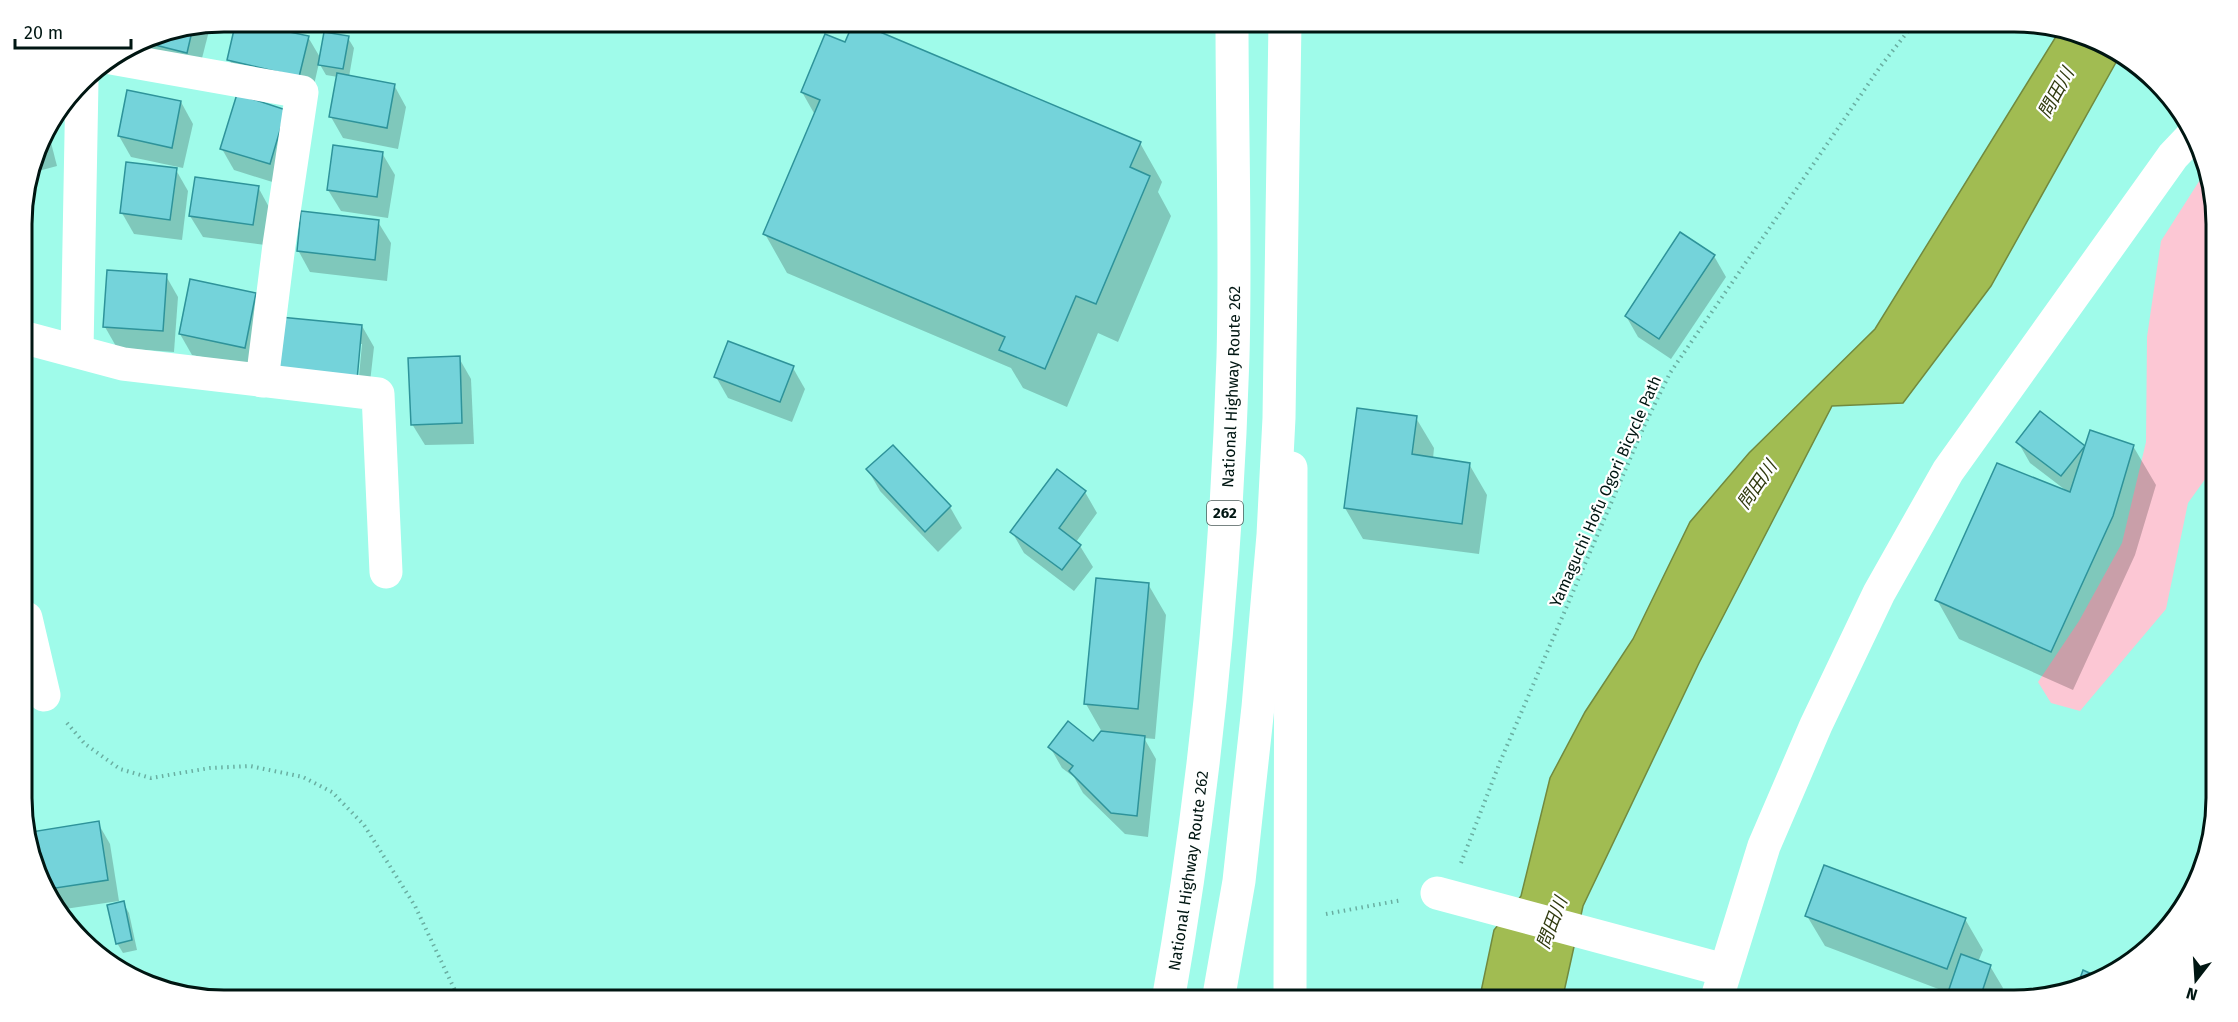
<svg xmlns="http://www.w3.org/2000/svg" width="2238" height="1022" font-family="'Fira Sans','Noto Sans JP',sans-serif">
	<rect width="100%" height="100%" fill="#9ffbea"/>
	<path fill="#fcc7d4" d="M2205 172 2215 197 2216 464 2188 503 2166 609 2080 711 2051 703 2038 682 2079 621 2122 543 2146 442 2147 337 2161 241Z"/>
	<path fill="#a1bc52" stroke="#718a3f" stroke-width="1.5" d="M2060 30 2092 37 2119 57 1991 286 1903 403 1832 406 1699 663 1583 906 1562 1001H1479L1494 930 1521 896 1550 778 1585 712 1633 639 1690 522 1749 453 1875 329Z"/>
	<g fill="#0003" fill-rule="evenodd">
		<path d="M238 21 308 37 321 59 348 38 354 48 349 77 394 85 406 107 398 149 343 138 331 117 338 77 326 75 319 63 311 98 241 81 229 59Z"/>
		<path d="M1149 21H1164L1162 27Z"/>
		<path d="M211 23 198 74 122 52 146 36Z"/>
		<path d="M802 92 1140 143 1162 182 1158 192 1171 216 1118 342 1098 333 1067 407 1023 388 1011 368 787 273 765 234 815 115Z"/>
		<path d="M181 102 193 124 183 168 131 157 119 136Z"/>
		<path d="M285 111 282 185 234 170 222 149Z"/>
		<path d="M47 127 57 166 31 173 42 134Z"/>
		<path d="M382 153 395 175 388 218 341 211 328 190Z"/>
		<path d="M176 170 188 191 182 240 134 234 122 213Z"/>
		<path d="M258 187 270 209 265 245 203 237 190 216Z"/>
		<path d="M378 222 391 243 387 281 310 272 298 250Z"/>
		<path d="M1714 256 1726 277 1671 359 1638 337 1626 316Z"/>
		<path d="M166 276 178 297 174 352 117 348 105 327Z"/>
		<path d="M255 294 267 316 257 368 192 355 180 334Z"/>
		<path d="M362 326 374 347 368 400 288 393ZM359 344H362L358 387H355Z"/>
		<path d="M459 358 471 379 474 444 425 445 412 424Z"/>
		<path d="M793 368 805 389 792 422 728 398 716 377Z"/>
		<path d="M1416 418 1434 448 1433 459 1469 464 1487 495 1479 554 1363 539 1345 508Z"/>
		<path d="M2018 442 2084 447 2085 450 2133 446 2156 485 2135 555 2073 690 1959 639 1937 600 2068 492 2030 463Z"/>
		<path d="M893 447 950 507 962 528 938 552 880 491 868 470Z"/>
		<path d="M1085 492 1097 513 1076 542 1080 546 1093 567 1074 591 1024 553 1012 532Z"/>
		<path d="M1148 584 1166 615 1155 739 1144 738 1156 759 1148 837 1125 834 1083 793 1074 777 1062 768 1050 747 1093 743 1102 732 1086 704Z"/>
		<path d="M98 823 110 844 119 901 58 910 38 862 33 833Z"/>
		<path d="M123 903 129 913 137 950 123 953 117 943Z"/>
		<path d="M1807 916 1965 919 1983 950 1978 962 1990 966 2003 988 1998 1001H1946L1949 993 1825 946Z"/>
		<path d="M72 920 78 930 79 934 63 922Z"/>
	</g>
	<g fill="#74d3da" stroke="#2e939a" stroke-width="1.5">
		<path d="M236 21 309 36 299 77 227 60Z"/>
		<path d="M854 21 1141 142 1130 167 1150 176 1096 304 1076 296 1045 369 999 350 1005 337 763 234 820 100 801 92 825 34 845 42Z"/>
		<path d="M193 27 187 53 139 41 146 36Z"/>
		<path d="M324 32 349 36 343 69 318 65Z"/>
		<path d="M337 73 395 84 387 128 329 117Z"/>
		<path d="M127 90 181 101 172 148 118 136Z"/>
		<path d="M237 94 286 110 270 164 220 149Z"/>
		<path d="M333 145 383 152 377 197 327 190Z"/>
		<path d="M126 162 177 168 170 220 120 213Z"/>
		<path d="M195 177 259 186 253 225 189 216Z"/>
		<path d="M301 211 379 220 375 260 297 251Z"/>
		<path d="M1680 232 1715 255 1659 339 1625 316Z"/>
		<path d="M107 270 167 274 163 331 103 327Z"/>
		<path d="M190 279 256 293 245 348 179 334Z"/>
		<path d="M280 317 362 325 357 380 275 372Z"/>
		<path d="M728 341 794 366 780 402 714 377Z"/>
		<path d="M460 356 462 423 411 425 408 358Z"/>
		<path d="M1357 408 1417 416 1412 454 1470 463 1462 524 1344 508Z"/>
		<path d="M2040 411 2085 446 2061 476 2016 442Z"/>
		<path d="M2090 430 2134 445 2113 516 2051 652 1935 600 1997 463 2070 492Z"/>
		<path d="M893 445 951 506 925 532 866 469Z"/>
		<path d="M1057 469 1086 491 1059 528 1081 545 1062 570 1010 532Z"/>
		<path d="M1096 578 1149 583 1138 709 1084 704Z"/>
		<path d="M1068 721 1093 741 1101 731 1145 736 1137 816 1111 813 1069 771 1073 766 1048 747Z"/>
		<path d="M99 821 108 880 49 889 36 856 31 832Z"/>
		<path d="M1824 865 1966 918 1947 969 1805 916Z"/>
		<path d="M124 901 132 940 116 944 107 905Z"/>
		<path d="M73 918 75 931 62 920Z"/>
		<path d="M1961 954 1991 965 1979 1001H1945Z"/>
		<path d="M2083 970 2098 977 2078 984Z"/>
	</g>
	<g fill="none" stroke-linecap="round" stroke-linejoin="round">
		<g stroke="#69aea1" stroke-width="4" stroke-dasharray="1.5 4.5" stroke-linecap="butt">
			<path d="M67 723 85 744 120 769 151 778 210 768 250 766 303 777 332 792 364 825 415 906 460 1001"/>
			<path d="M1461 863 1500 762 1645 424 1670 373 1880 67 1916 21"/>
			<path d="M1326 914 1402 900"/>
		</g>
		<g stroke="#fff" stroke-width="33">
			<path d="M111 58 302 92 279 245 262 381"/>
			<path d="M22 337 123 364 378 394 386 572"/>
			<path d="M77 351 82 81"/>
			<path d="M22 616 26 618 44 695"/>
			<path d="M1437 893 1724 970"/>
			<path d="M1290 1001 1291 468"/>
			<path d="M1716 1001 1764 846 1816 725 1879 593 1948 471 2173 156 2191 137"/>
		</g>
		<g stroke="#fff" stroke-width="33">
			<path id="s1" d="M1168 1001C1206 788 1226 573 1233 357 1236 245 1232 133 1232 21"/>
			<path d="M1218 1001 1239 881 1258 707 1273 535 1279 418 1285 21"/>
		</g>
	</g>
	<g text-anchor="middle" stroke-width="4.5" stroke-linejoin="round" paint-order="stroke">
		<rect fill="#fff" stroke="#4c5c59" stroke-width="1.5" x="1207" y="501" width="36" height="24" rx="4.5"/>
		<g font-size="15" font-weight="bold" fill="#001612">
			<text x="1225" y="518">262</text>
		</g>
		<g font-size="16" fill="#001612" stroke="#fff">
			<text dy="6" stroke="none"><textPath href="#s1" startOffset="618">National Highway Route 262</textPath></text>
			<text transform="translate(1605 491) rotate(-66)" y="6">Yamaguchi Hofu Ogori Bicycle Path</text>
			<text dy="6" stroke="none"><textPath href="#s1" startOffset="132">National Highway Route 262</textPath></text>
		</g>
		<g font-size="18" font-style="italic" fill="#303a0e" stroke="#fff">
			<text transform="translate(2056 93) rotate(-61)" y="6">問田川</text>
			<text transform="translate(1757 485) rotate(-55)" y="6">問田川</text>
			<text transform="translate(1552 923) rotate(-69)" y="6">問田川</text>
		</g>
	</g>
	<path d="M0 0H2238V1022H0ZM224 32H2014A192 192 0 0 1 2206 224V798A192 192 0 0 1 2014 990H224A192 192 0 0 1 32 798V224A192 192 0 0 1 224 32Z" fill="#fff" fill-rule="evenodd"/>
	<path fill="none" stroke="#001612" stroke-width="3" d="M224 32H2014A192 192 0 0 1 2206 224V798A192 192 0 0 1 2014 990H224A192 192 0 0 1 32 798V224A192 192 0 0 1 224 32Z"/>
	<g transform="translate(2196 980) rotate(197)" stroke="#ffffff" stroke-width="4.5" paint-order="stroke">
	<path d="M0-4.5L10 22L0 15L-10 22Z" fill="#001612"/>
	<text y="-9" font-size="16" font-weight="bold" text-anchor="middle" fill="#001612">N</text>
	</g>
	<path d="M15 39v9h116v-9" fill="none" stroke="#001612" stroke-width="3"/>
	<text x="24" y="39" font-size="18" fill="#001612" stroke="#ffffff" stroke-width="4.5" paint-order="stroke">20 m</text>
</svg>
